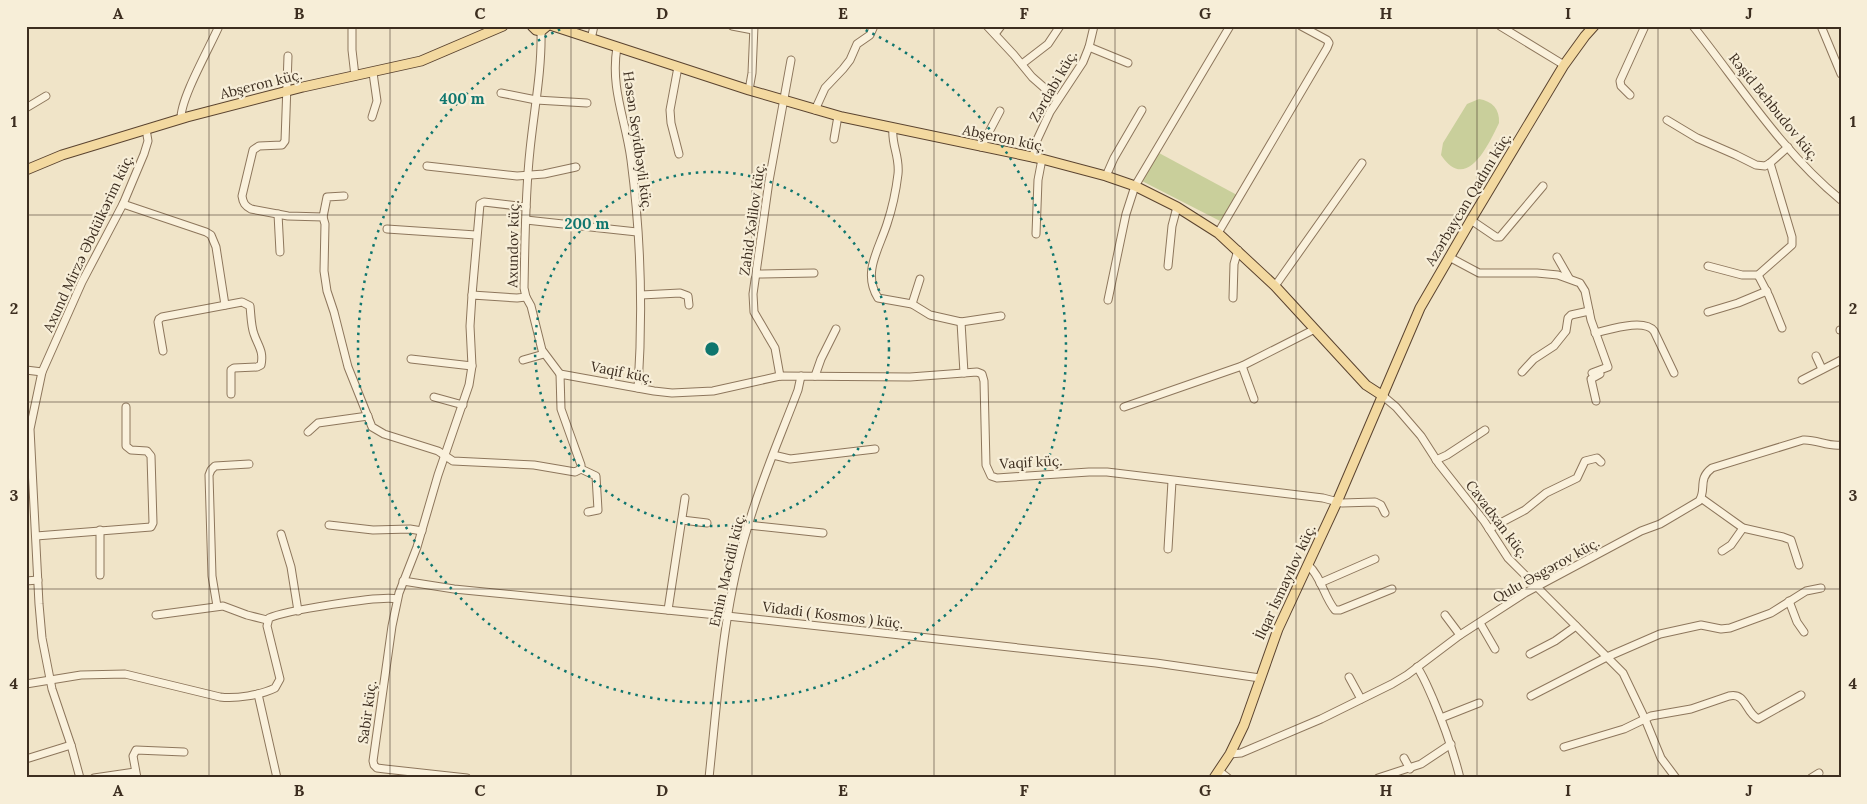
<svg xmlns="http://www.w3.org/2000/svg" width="1867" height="804" font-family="Lora,serif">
	<rect width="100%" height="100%" fill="#f0e4c8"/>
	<g fill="#c9cf9b">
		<path d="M1479 99C1492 101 1500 109 1499 123 1488 146 1466 193 1441 155L1443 143 1467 104Z"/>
		<path d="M1159 153 1237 195 1222 222 1142 181Z"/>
	</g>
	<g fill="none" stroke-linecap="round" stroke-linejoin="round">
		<defs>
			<g id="minor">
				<path d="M352 26V50L355 76"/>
				<path d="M732 26 753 30"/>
				<path d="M987 26 1014 55 1032 77 1057 99"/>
				<path d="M1500 26 1564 65"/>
				<path d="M1693 26C1740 85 1782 152 1841 200"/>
				<path d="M1821 26 1841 74"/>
				<path d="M995 34 1001 26"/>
				<path d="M591 39 594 26"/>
				<path d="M617 47C610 89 626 120 631 160 641 236 643 312 638 388"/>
				<path d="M1089 47 1128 63"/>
				<path d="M288 56 285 141 282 145 259 146 253 150 242 196C243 203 245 206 251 209L288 216 323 217 325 224 324 271 327 291 334 312 348 367 372 427 384 434 438 451 453 461 534 465 575 472 581 469V465L561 409 560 374 654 391 672 393 713 391 780 376 910 377 977 372 982 374 984 381 986 465 991 476 997 478 1089 472H1107L1323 498 1342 503 1375 502 1381 505 1385 513"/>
				<path d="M1022 64 1048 44 1060 26"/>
				<path d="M678 67 670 110 671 123 679 154"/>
				<path d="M749 90 752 73 754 26"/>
				<path d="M501 93 536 100 587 103"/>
				<path d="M1630 95 1621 86 1620 81 1645 26"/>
				<path d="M26 108 46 96"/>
				<path d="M815 110 825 88 843 69 850 60 857 44 870 35 874 26"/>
				<path d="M372 117 377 101 373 73"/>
				<path d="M181 119C180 99 210 47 219 26"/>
				<path d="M1667 120 1697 138 1736 155 1756 165 1765 166 1770 163 1788 147"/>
				<path d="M893 128C891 145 900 156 898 174 896 191 892 209 887 224 879 249 862 273 878 298L912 304 930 315 961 322 1001 316"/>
				<path d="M834 139 838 116"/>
				<path d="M981 147 1000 111"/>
				<path d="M1033 158 1037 140 1050 112 1083 62 1089 47 1094 26"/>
				<path d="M427 166 517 176 544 174 576 167"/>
				<path d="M1106 176 1114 158 1142 110"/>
				<path d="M123 204 206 232 211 235 216 247 225 305"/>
				<path d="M278 214 280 252"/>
				<path d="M323 217 327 197 344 196"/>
				<path d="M526 220 637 232"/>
				<path d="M1471 220 1496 237H1500L1543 186"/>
				<path d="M387 229 476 235"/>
				<path d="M1218 233 1327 48 1329 43 1327 40 1301 26"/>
				<path d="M1036 234 1038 180 1042 159"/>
				<path d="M1449 257 1479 273H1537L1558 275 1580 283 1585 291 1591 320 1608 367 1592 373"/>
				<path d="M1557 257 1569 278"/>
				<path d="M1168 266 1172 226 1177 207"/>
				<path d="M1708 266 1742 275H1758L1792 245V237L1770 163"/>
				<path d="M757 274 814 273"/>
				<path d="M1758 275 1769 296 1782 328"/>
				<path d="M1275 286 1362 163"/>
				<path d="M472 295 480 204 484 202 526 207"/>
				<path d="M641 295 680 293 688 296 689 305"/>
				<path d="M526 297 531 306 542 350 560 374"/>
				<path d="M1233 298 1234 264 1238 250"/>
				<path d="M1108 300 1126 214 1135 186 1230 26"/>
				<path d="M912 304 920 279"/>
				<path d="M1708 312 1738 303 1767 291"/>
				<path d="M961 322 964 373"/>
				<path d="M1840 330H1841"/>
				<path d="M1595 333C1609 330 1644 318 1654 331L1674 373"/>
				<path d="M163 351 158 322 159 319 162 317 242 302 250 306C251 315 251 326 254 334 258 346 264 351 261 365L257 367 234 368 231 370V394"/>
				<path d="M1816 356 1822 369"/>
				<path d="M411 359 472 366"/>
				<path d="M523 360 544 354"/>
				<path d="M1242 366 1254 399"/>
				<path d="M26 370 42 372"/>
				<path d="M1522 372 1534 359 1554 346 1566 331 1568 318 1571 315 1589 311"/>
				<path d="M780 376 775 348 754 312 753 294 769 181 791 60"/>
				<path d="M815 376 821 359 836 329"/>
				<path d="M1802 380 1841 360"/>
				<path d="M1383 396 1396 407 1421 436 1439 464 1484 521 1508 558 1623 673 1645 719 1661 758 1676 778"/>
				<path d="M434 397 463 405"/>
				<path d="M1596 401 1591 379 1600 374"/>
				<path d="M1124 407 1242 366 1313 330"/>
				<path d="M308 432 318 423 368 416"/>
				<path d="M773 455 790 459 875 449"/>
				<path d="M1436 460 1447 455 1485 430"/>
				<path d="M581 469 596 476 598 510 588 512"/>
				<path d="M1701 498 1743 528 1783 537 1791 540 1799 565"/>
				<path d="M682 520 707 523"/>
				<path d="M329 525 373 530 410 529 422 531"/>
				<path d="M748 525 823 533"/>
				<path d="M1489 529 1525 510 1546 493 1577 478 1585 461 1597 458 1601 462"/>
				<path d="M281 534 291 567 298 611"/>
				<path d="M36 536 151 527 153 523 151 456 147 451 131 450 126 446V407"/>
				<path d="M1168 549 1172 481"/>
				<path d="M1722 551 1731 545 1743 528"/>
				<path d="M1308 565C1321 576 1324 597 1335 610H1340L1392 589"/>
				<path d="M100 575V530"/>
				<path d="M26 581 38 580"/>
				<path d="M403 581 454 589 727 616 1156 663 1260 678"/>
				<path d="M1320 583 1375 559"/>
				<path d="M1789 601 1797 622 1804 632"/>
				<path d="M217 606 212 576 209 475 211 470 215 466 249 464"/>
				<path d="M668 610 685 498"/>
				<path d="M156 615 223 606 247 615 267 620"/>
				<path d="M1445 615 1460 635"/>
				<path d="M1480 623 1495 649"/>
				<path d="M1530 654 1555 641 1576 626"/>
				<path d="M1417 667C1424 677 1428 688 1433 699 1444 725 1453 750 1460 778"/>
				<path d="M1349 677 1361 699"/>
				<path d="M26 684 81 675 125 674 220 697C236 699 261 695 275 688L280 679 267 626 269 618C284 611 381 595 397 599"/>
				<path d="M258 694 277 778"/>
				<path d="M1531 696 1607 657 1660 634 1701 625 1721 629 1730 628 1771 613 1806 591 1821 588"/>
				<path d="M1441 718 1479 703"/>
				<path d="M1564 747 1624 729 1651 716 1691 709 1729 696C1746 692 1745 712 1758 719L1801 695"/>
				<path d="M1230 754 1241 753 1321 719 1392 684 1407 675 1460 635 1525 593 1641 531 1660 524 1699 501C1707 490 1697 479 1712 468L1803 440C1816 439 1828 447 1841 445"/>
				<path d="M1404 758 1410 769"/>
				<path d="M26 759 71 745"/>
				<path d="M1219 771 1228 778"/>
				<path d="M80 778 71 745 52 689 42 638 39 604 30 429 42 372 82 282 123 204 144 154 148 141 146 129"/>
				<path d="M94 778 135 772"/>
				<path d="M137 778 133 756 136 750 184 752"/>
				<path d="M467 778 385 769 377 768 374 765 373 761 392 626 399 593 417 547 438 475 469 385 472 366 470 326 472 295 517 298 526 297 524 288C525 242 525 196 530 150 534 110 542 71 541 31"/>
				<path d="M709 778C718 694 723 607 748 526 761 480 781 435 798 390L801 376"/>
				<path d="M1378 778 1421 764 1451 744"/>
				<path d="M1811 778 1819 773"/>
			</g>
			<g id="major">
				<path d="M532 26 536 30 541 31 547 26"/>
				<path d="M553 26 749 90 842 117 1042 159 1106 176 1135 186 1177 207 1218 233 1275 286 1366 385 1383 396"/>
				<path d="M26 170 62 155 187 117 303 87 421 61 503 26"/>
				<path d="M1214 778 1230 754 1244 725 1278 629 1337 502 1420 308 1471 220 1564 65 1585 36 1594 26"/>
			</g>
		</defs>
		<use href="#minor" stroke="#8d765c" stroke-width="9"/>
		<use href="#major" stroke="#5b4430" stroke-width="11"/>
		<use href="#minor" stroke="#faf1dc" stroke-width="7"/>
		<use href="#major" stroke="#f3d9a0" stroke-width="9"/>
	</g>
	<path fill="none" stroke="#3d2e20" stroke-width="1" stroke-opacity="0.55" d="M209 26V778M390 26V778M571 26V778M752 26V778M934 26V778M1115 26V778M1296 26V778M1477 26V778M1658 26V778M26 215H1841M26 402H1841M26 589H1841"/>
	<g fill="none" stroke="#0f766e" stroke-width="2.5" stroke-dasharray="2.5 5">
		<circle cx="712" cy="349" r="177"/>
		<path d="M859 27A354 354 0 1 1 565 27"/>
	</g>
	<g text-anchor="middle" stroke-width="4.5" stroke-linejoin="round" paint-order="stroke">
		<g font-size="14" fill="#3d2e20" stroke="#f7eed8">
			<text transform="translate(261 84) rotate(-14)" y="5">Abşeron küç.</text>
			<text transform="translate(1053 86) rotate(-60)" y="5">Zərdabi küç.</text>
			<text transform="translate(1774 107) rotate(51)" y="5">Rəşid Behbudov küç.</text>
			<text transform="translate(1004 138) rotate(12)" y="5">Abşeron küç.</text>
			<text transform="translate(638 141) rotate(82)" y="5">Həsən Seyidbəyli küç.</text>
			<text transform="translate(1468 199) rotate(-59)" y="5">Azərbaycan Qadını küç.</text>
			<text transform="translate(752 219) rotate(-82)" y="5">Zahid Xəlilov küç.</text>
			<text transform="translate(88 243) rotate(-65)" y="5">Axund Mirzə Əbdülkərim küç.</text>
			<text transform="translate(513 244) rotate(-89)" y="5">Axundov küç.</text>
			<text transform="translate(622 372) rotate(11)" y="5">Vaqif küç.</text>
			<text transform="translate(1031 462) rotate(-3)" y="5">Vaqif küç.</text>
			<text transform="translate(1497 519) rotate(53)" y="5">Cavadxan küç.</text>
			<text transform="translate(727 570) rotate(-77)" y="5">Emin Məcidli küç.</text>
			<text transform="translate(1546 570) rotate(-29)" y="5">Qulu Əsgərov küç.</text>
			<text transform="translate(1285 582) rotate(-65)" y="5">İlqar İsmayılov küç.</text>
			<text transform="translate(833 615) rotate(7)" y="5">Vidadi ( Kosmos ) küç.</text>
			<text transform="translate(367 712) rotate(-82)" y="5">Sabir küç.</text>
		</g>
	</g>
	<circle cx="712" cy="349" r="8" fill="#0f766e" stroke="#f7eed8" stroke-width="2.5"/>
	<g font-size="15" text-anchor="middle" font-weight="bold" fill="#0f766e" stroke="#f7eed8" stroke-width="4.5" stroke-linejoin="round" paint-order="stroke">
		<text x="462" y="104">400 m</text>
		<text x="587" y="229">200 m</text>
	</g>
	<rect width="1867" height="804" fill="none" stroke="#f7eed8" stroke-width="55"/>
	<rect x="28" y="28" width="1812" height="748" fill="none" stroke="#3d2e20" stroke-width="2"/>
	<g font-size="16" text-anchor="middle" font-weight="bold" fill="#3d2e20">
		<text x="118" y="19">A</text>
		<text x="299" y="19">B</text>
		<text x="480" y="19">C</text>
		<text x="662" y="19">D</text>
		<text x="843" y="19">E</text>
		<text x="1024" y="19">F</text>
		<text x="1205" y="19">G</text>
		<text x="1386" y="19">H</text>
		<text x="1568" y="19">I</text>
		<text x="1749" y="19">J</text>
		<text x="14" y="127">1</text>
		<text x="1853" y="127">1</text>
		<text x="14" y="314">2</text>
		<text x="1853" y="314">2</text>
		<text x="14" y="501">3</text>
		<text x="1853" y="501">3</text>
		<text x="14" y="689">4</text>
		<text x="1853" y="689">4</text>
		<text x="118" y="796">A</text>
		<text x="299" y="796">B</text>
		<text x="480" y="796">C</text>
		<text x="662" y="796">D</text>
		<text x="843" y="796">E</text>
		<text x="1024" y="796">F</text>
		<text x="1205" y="796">G</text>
		<text x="1386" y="796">H</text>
		<text x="1568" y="796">I</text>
		<text x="1749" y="796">J</text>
	</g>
</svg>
